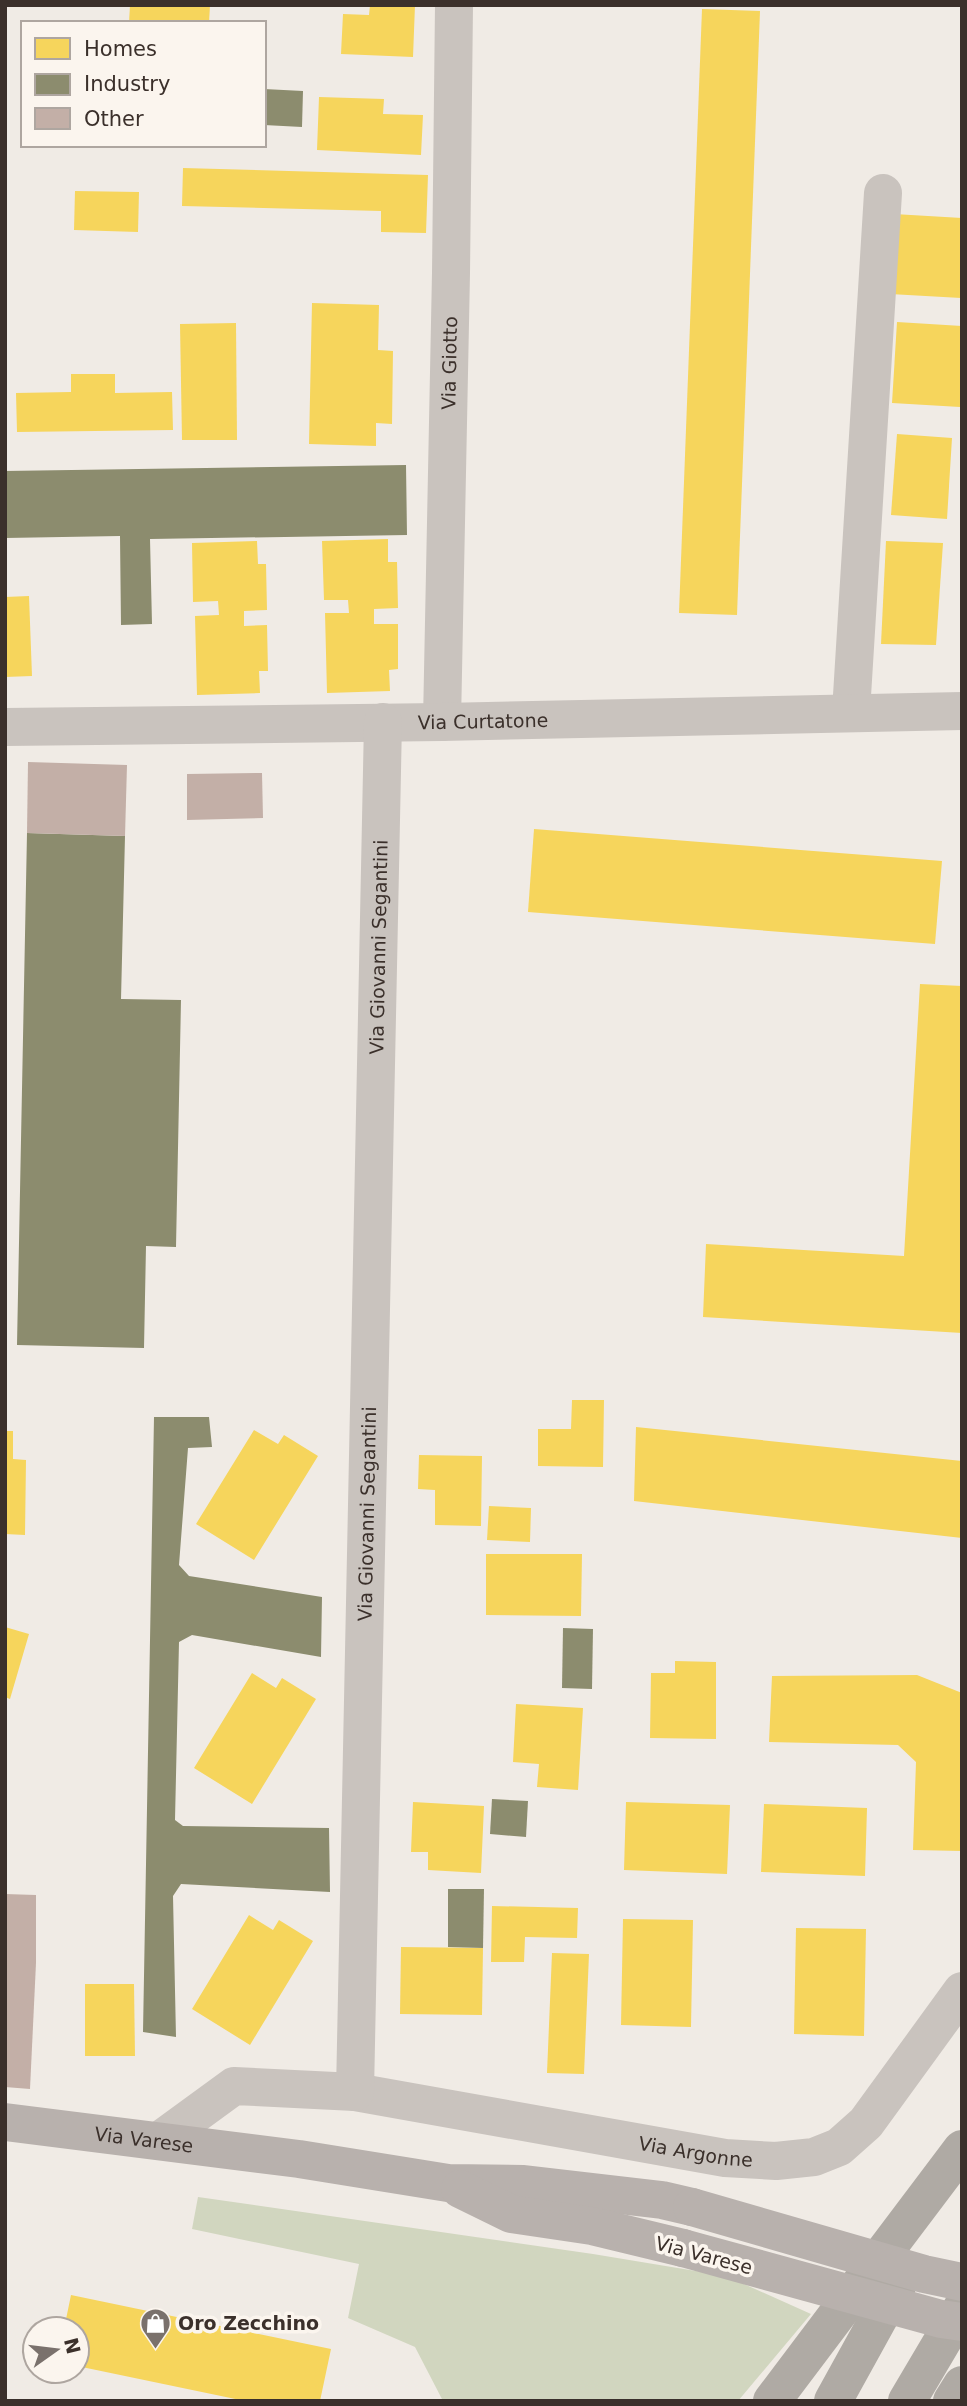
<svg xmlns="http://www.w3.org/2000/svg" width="967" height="2406" font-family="'DejaVu Sans',sans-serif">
	<rect width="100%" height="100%" fill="#f0ebe5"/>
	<path fill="#d1d6bf" d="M198 2197 593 2254 726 2276 811 2314 738 2401H443L415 2347 348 2318 359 2264 192 2229Z"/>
	<g fill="#f6d55c">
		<path d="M130 5H210L209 23H129Z"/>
		<path d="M370 5H415L413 57 341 54 343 14 369 15Z"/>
		<path d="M702 9 760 11 737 615 679 613Z"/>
		<path d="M319 97 384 99 383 114 423 115 421 155 317 150Z"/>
		<path d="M183 168 428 175 426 233 381 232V211L182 206Z"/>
		<path d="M75 191 139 192 138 232 74 230Z"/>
		<path d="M894 214 962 218 961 298 890 294Z"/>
		<path d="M312 303 379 305 378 350 393 351 392 424 376 423V446L309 444Z"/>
		<path d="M897 322 962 326 960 407 892 403Z"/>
		<path d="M236 323 237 440H182L180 324Z"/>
		<path d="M71 374H115V393L172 392 173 430 17 432 16 393 71 392Z"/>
		<path d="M897 434 952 438 947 519 891 515Z"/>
		<path d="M388 539V562H397L398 608 374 609V624H398V669L389 670 390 691 327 693 325 613H349L348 600H324L322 541Z"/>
		<path d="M257 541 258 564H266L267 610 244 611V626L267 625 268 671H259L260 693 197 695 195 616 219 615 218 601 193 602 192 543Z"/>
		<path d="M886 541 943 543 936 645 881 644Z"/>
		<path d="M29 596 32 676 5 677V597Z"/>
		<path d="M534 829 942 861 935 944 528 912Z"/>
		<path d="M920 984 962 986V1333L703 1317 706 1244 904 1256Z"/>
		<path d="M572 1400H604L603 1467 538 1466V1429H571Z"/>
		<path d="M636 1427 962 1461V1538L634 1501Z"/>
		<path d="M254 1430 278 1444 284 1435 318 1456 254 1560 196 1524Z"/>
		<path d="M5 1431H13V1459L26 1460 25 1535 5 1534Z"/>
		<path d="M419 1455 482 1456 481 1526 435 1525V1490L418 1489Z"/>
		<path d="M489 1506 531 1508 530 1542 487 1540Z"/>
		<path d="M486 1554H582L581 1616 486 1615Z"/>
		<path d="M5 1627 29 1634 10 1699 5 1697Z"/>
		<path d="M675 1661 716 1662V1739L650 1738 651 1673H675Z"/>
		<path d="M252 1673 276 1688 282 1678 316 1699 252 1804 194 1768Z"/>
		<path d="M917 1675 962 1693V1851L913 1850 916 1762 898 1745 769 1742 772 1676Z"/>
		<path d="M516 1704 583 1708 578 1790 537 1787 539 1764 513 1762Z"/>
		<path d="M413 1802 484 1806 481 1873 428 1870V1852H411Z"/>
		<path d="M626 1802 730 1805 727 1874 624 1870Z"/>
		<path d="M764 1804 867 1808 865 1876 761 1872Z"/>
		<path d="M492 1906 578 1908 577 1938 525 1937 524 1962H491Z"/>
		<path d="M249 1915 273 1930 279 1920 313 1941 250 2045 192 2009Z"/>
		<path d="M623 1919 693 1920 691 2027 621 2025Z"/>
		<path d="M796 1928 866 1929 864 2036 794 2034Z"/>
		<path d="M401 1947 483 1948 482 2015 400 2014Z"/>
		<path d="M552 1953 589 1954 584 2074 547 2073Z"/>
		<path d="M85 1984H134L135 2056H85Z"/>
		<path d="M71 2295 331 2349 320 2401H245L77 2366V2329H64Z"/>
	</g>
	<g fill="#8c8c6e">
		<path d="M264 89 303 91 302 127 264 125Z"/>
		<path d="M406 465 407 535 150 539 152 624 121 625 120 536 5 538V471Z"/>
		<path d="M27 833 125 836 121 999 181 1000 176 1247 146 1246 144 1348 17 1345Z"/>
		<path d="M154 1417H209L212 1447 188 1448 179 1565 189 1576 322 1597 321 1657 192 1635 179 1642 175 1820 183 1826 329 1828 330 1892 181 1884 173 1896 176 2037 143 2032Z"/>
		<path d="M563 1628 593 1629 592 1689 562 1688Z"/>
		<path d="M492 1799 528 1801 526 1837 490 1834Z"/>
		<path d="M448 1889H484L483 1948 448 1947Z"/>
	</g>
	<g fill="#c3afa7">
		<path d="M28 762 127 765 125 836 27 833Z"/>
		<path d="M262 773 263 818 187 820V774Z"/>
		<path d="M5 1894 36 1895V1963L30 2089 5 2087Z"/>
	</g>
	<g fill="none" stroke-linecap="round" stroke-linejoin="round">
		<g stroke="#c9c3be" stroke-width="38">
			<path d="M851 712 883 193"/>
			<path id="s1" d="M442 722 451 273 454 5"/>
			<path id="s2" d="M5 727 442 722 962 711"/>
			<path id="s3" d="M355 2092 725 2158 776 2161 814 2157 839 2147 866 2123 962 1991"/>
			<path id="s4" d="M160 2140 234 2086 355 2092 383 722"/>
		</g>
		<g stroke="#b8b1ad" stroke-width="38">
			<path id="s5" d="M5 2122 299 2159 448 2183 524 2184 662 2200 692 2207"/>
			<path d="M460 2189 511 2214 592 2226 683 2248"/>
		</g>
		<g stroke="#afaaa4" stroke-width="38">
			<path d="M772 2401 962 2149"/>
			<path d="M833 2401 902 2276"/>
			<path d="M907 2401 962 2308"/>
			<path d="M952 2401 962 2385"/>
		</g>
		<g stroke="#b8b1ad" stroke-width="38">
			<path d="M692 2207 924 2274 962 2282"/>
			<path d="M683 2248 941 2319 962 2322"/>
		</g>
	</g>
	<defs>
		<symbol id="shop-pin" viewBox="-11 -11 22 30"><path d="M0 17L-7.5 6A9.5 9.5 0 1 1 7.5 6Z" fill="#7a716c" stroke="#fbf5ee"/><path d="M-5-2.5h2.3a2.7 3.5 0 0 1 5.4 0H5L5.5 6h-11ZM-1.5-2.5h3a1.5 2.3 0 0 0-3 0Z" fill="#fff"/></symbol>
	</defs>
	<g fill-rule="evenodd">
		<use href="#shop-pin" x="138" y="2306" width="35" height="47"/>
	</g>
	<g text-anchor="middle" stroke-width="7" stroke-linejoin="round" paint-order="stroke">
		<g font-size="19" fill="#3b302b" stroke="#fbf5ee">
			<text dy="7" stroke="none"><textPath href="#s1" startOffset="359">Via Giotto</textPath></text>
			<text dy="7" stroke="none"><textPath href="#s2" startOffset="478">Via Curtatone</textPath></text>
			<text dy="7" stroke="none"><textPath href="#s4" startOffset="1358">Via Giovanni Segantini</textPath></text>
			<text dy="7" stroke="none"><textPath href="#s4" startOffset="791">Via Giovanni Segantini</textPath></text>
			<text dy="7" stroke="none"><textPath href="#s5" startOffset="140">Via Varese</textPath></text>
			<text dy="7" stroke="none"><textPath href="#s3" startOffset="346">Via Argonne</textPath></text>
			<text transform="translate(704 2255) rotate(15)" y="7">Via Varese</text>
		</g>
		<g font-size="19" font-weight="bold" fill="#3b302b" stroke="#fbf5ee" text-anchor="start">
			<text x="178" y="2330">Oro Zecchino</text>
		</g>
	</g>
	<rect width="967" height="2406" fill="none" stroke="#3b302b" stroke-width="14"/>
	<rect x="21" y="21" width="245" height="126" fill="#fbf5ee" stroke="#aea6a0" stroke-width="2"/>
	<rect x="35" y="38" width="35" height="21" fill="#f6d55c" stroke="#aea6a0" stroke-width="2"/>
	<text x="84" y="56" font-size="21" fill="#3b302b">Homes</text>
	<rect x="35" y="74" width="35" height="21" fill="#8c8c6e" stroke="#aea6a0" stroke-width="2"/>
	<text x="84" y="91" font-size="21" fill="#3b302b">Industry</text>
	<rect x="35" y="108" width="35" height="21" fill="#c3afa7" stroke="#aea6a0" stroke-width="2"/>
	<text x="84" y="126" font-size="21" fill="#3b302b">Other</text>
	<g transform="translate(56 2350) rotate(76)"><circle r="33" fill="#fbf5ee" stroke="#aea6a0" stroke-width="2"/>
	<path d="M0-5L12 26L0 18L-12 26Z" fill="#7a716c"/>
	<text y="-10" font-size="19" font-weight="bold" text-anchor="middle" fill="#3b302b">N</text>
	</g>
</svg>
